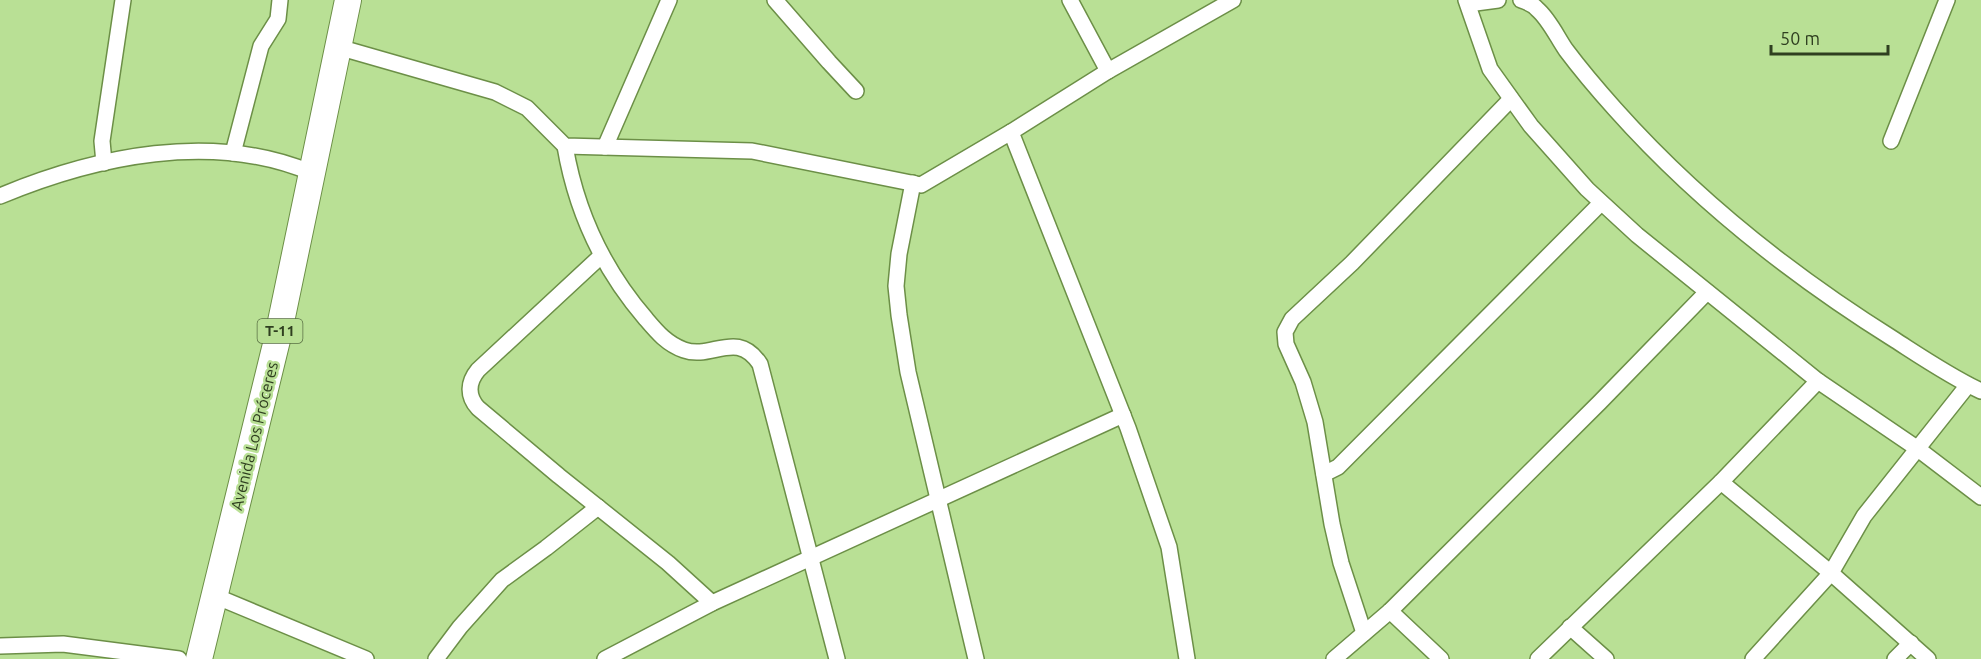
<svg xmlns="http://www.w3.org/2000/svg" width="1981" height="659" font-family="Ubuntu,sans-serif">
	<rect width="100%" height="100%" fill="#b9e095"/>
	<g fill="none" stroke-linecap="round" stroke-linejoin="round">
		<defs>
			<g id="minor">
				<path d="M775 0 829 62 856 91"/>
				<path d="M1070 0 1108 71 1011 132 1128 428 1169 547 1187 659"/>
				<path d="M1466 0 1490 69 1531 126 1587 189 1637 235 1818 381 1918 449 1981 497"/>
				<path d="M1521 0C1527 2 1533 4 1537 9 1549 19 1557 37 1566 50 1581 70 1598 90 1615 109 1697 201 1791 275 1895 340 1923 358 1951 377 1981 391"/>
				<path d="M1468 4 1498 0"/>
				<path d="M338 47 495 92 527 108 565 146 752 151 921 185 1011 132"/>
				<path d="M1108 71 1233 0"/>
				<path d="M1891 141 1947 0"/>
				<path d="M565 146C576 211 602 268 646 319 657 332 667 344 684 350 712 360 737 329 760 364L837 659"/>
				<path d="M605 147 669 0"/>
				<path d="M233 153 261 46 278 19 280 0"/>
				<path d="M104 163 102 141 123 0"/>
				<path d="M913 183 899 254 896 286 899 315 908 372 976 659"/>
				<path d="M0 196C96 156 213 131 312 173"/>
				<path d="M601 256 478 370C468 382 467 396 478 408L559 476 668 563 712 603"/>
				<path d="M1324 474 1338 467 1601 203"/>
				<path d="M1721 482 1831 573 1928 659"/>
				<path d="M215 596 366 659"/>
				<path d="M1390 611 1441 659"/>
				<path d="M1570 627 1606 659"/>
				<path d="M1364 633 1341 563 1332 524 1315 422 1303 382 1286 344 1285 332 1292 319 1352 263 1511 99"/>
				<path d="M0 646 63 644 179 659"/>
				<path d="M436 659 460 627 502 580 546 548 598 507"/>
				<path d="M605 659 712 603 1123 415"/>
				<path d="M1334 659 1390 611 1600 402 1707 292"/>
				<path d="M1538 659 1721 482 1818 381"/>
				<path d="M1753 659 1831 573 1864 516 1968 385"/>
				<path d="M1895 659 1911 643"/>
			</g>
			<path id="trunk" d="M199 659 278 336 348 0"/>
		</defs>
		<use href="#minor" stroke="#6c8f47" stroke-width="18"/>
		<use href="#trunk" stroke="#6c8f47" stroke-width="28"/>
		<use href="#minor" stroke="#fff" stroke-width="15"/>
		<use href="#trunk" stroke="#fff" stroke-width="26"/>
	</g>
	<g text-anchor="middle" stroke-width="5" stroke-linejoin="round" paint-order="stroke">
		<rect fill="#b9e095" stroke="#586f43" stroke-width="1.5" x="257.5" y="319" width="45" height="24" rx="4.5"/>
		<g font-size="15" font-weight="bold" fill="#2f3f20">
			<text x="280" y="336">T-11</text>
		</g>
		<g font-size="16" fill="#2f3f20" stroke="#b9e095">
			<text transform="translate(254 436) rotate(-76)" y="6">Avenida Los Próceres</text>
		</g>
	</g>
	<path d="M1771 45v9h117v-9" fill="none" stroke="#2f3f20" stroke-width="3"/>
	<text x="1780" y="45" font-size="18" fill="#2f3f20" stroke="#b9e095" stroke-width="4.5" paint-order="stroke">50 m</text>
</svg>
